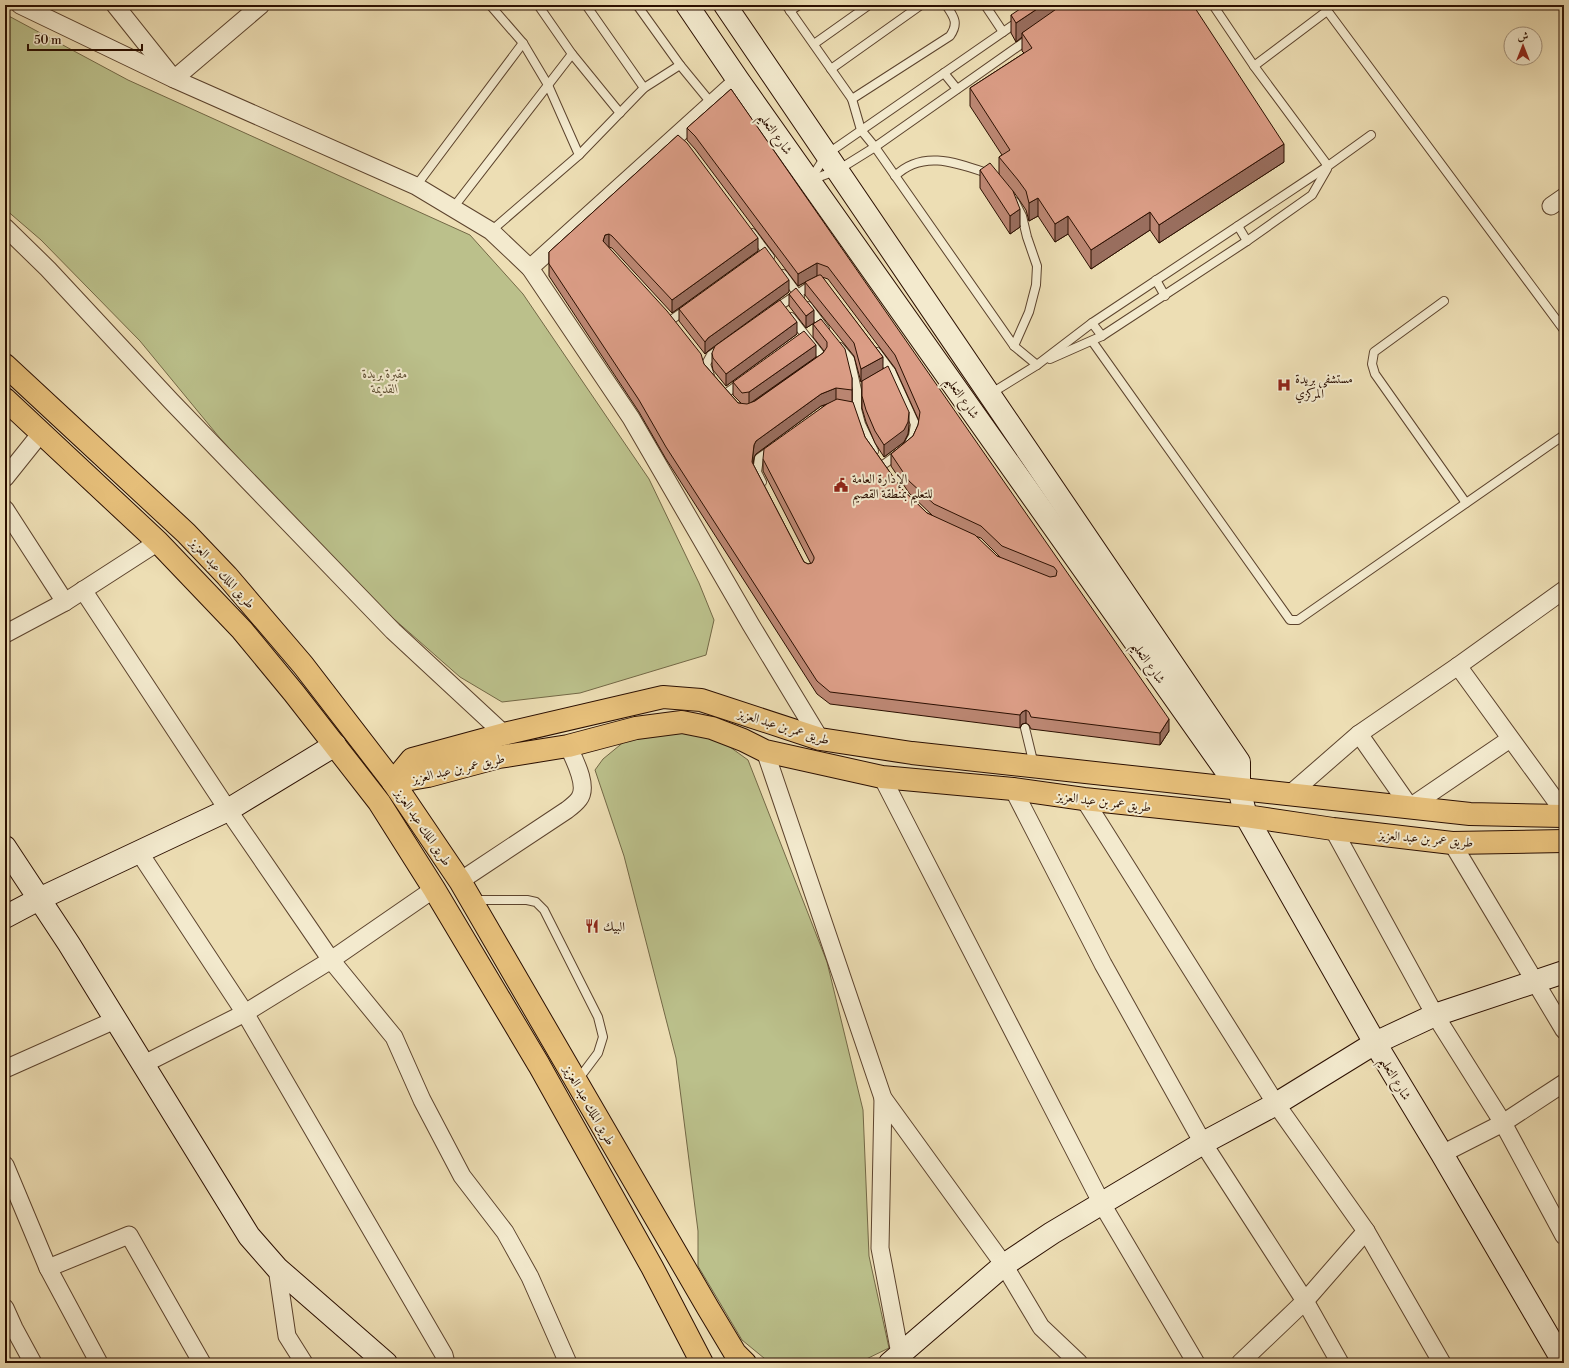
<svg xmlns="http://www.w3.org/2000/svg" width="1569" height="1368" font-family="'Libre Bodoni',Amiri,serif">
	<rect width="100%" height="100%" fill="#eddeb4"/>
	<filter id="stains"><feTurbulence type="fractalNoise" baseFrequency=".005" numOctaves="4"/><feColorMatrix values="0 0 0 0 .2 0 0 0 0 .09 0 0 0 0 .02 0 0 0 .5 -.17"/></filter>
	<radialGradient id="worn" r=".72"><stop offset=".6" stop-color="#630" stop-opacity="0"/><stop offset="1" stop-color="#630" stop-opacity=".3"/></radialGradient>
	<g fill="#bbc08b" stroke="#736846">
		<path d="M5 14 128 80 470 235 523 294 649 479 699 583 714 620 706 655 580 693 502 702 460 677 345 576 219 437 140 341 41 240 5 209Z"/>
		<path d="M676 730 723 742 748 760 827 962 863 1110 869 1256 889 1348 858 1363H770L742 1340 698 1266V1231L676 1058 624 856 595 770 603 759 631 736Z"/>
	</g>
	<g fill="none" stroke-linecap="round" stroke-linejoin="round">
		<defs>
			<g id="lane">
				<path d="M490 5 523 43 548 85 579 155 491 231"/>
				<path d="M586 5 644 88"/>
				<path d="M637 5 680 65"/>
				<path d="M786 5 852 99 861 130 875 147 1014 346 1037 365"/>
				<path d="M985 5 1003 32"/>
				<path d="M1213 5 1254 66 1328 166"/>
				<path d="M1323 5 1564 330"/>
				<path d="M790 11 799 5"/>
				<path d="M814 44 869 5"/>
				<path d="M572 54 620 113"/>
				<path d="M1254 66 1327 11"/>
				<path d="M831 69 921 5"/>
				<path d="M944 73 957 89"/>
				<path d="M852 99 950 36C959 23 954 17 946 5"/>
				<path d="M579 155 644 88 680 65 712 104"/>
				<path d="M895 176C923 149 957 163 990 174"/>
				<path d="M810 180 827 154 1019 21"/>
				<path d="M811 180 838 170 875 147 1030 38"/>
				<path d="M416 186 523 43"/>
				<path d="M453 208 572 54 538 5"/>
				<path d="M1238 226 1247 241"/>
				<path d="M752 233 770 257"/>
				<path d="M783 274 800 297"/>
				<path d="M1156 280 1165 296"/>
				<path d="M1444 301 1374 352 1372 364 1375 374 1466 503"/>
				<path d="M808 306 825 329"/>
				<path d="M775 309 814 283"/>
				<path d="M791 317 820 354 822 357 820 361 817 363"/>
				<path d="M671 320 687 309"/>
				<path d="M1092 323 1102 336"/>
				<path d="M1092 341 1290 620H1298L1564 435"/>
				<path d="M1014 346 1029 312 1036 285 1037 266 1027 237 1022 216 1015 202"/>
				<path d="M840 347 850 359 857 390V409L861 424 874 451"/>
				<path d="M877 352 891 371 883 376"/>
				<path d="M1050 359 1102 336 1247 241 1312 195 1327 169"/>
				<path d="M891 371 915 424 913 436 908 445"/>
				<path d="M710 376 706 364 711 355 720 349"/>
				<path d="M725 394 742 382"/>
				<path d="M990 394 1037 365 1092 323 1328 166 1371 135"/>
				<path d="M883 465 898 454"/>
				<path d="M762 482 757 472 759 458 772 449"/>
				<path d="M1025 728 1034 765"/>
				<path d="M473 900H527L536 902 544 910 598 1017 603 1037 598 1053 577 1081"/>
			</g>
			<g id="street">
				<path d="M20 5 174 79 416 186 491 231 530 268 631 418 751 625 820 739"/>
				<path d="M115 5 174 79 261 5"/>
				<path d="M1551 206 1564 197"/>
				<path d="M5 227 48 269 171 401 393 631 504 734"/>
				<path d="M530 268 738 80"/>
				<path d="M5 478 41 433"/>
				<path d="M5 509 65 602"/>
				<path d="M83 590 228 810 331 960 394 1037 422 1100 462 1176 505 1232 530 1277 568 1363"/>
				<path d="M5 634 65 602 158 542"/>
				<path d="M1458 666 1564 812"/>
				<path d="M1359 734 1410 807 1510 739"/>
				<path d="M765 751 883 1098 1004 1265 1041 1327 1079 1363"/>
				<path d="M882 777 1102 1204 1196 1363"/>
				<path d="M1013 789 1103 964 1203 1143 1305 1301 1340 1363"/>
				<path d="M1289 795 1359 734 1458 666 1564 590"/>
				<path d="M1084 799 1276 1104 1366 1231 1442 1363"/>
				<path d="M1333 829 1435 1015 1503 1123 1564 1236"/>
				<path d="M1452 843 1564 1030"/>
				<path d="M139 852 245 1013 444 1355 446 1363"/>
				<path d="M460 881 567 810C571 807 576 803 579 799 589 786 574 759 568 746"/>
				<path d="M142 1065 245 1013 331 960 434 889"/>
				<path d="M5 1069 115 1020"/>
				<path d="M883 1098 880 1248 900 1354"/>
				<path d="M1442 1154 1503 1123 1564 1083"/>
				<path d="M5 1165 48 1268 99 1363"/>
				<path d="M48 1268 129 1235 202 1363"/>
				<path d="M277 1268 287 1336 304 1363"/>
				<path d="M5 1308 14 1328 33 1363"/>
				<path d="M1240 1363 1305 1301 1366 1231"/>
			</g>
			<g id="secondary">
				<path d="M687 5 738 80 1239 789"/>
				<path d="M725 5 1239 762V789L1246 816 1375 1043 1442 1154 1564 1363"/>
				<path d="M5 847 69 944 249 1236 277 1268 386 1363"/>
				<path d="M5 917 39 899 228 810 335 745"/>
				<path d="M890 1363 1004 1265 1052 1233 1203 1143 1276 1104 1375 1043 1435 1015 1564 972"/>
			</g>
			<g id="primary">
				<path d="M393 782 412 759 504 734 663 697 701 700 820 739 912 753 1470 814 1564 816"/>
				<path d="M393 782 428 776 499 757 568 746 636 728 682 722 712 728 743 740 765 751 882 777 1013 789 1084 799 1246 816 1333 829 1452 843 1564 841"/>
			</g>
			<g id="highway">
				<path d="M5 365 186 533 227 576 303 665 393 782 460 881 708 1308 735 1353 745 1363"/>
				<path d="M5 399 158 542 242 630 294 693 379 802 434 889 539 1065 652 1267 702 1363"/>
			</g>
		</defs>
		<use href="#lane" stroke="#5c432d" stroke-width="10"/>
		<use href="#street" stroke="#5c432d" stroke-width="19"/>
		<use href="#secondary" stroke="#2b0f00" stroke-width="24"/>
		<use href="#primary" stroke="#2b0f00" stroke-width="24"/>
		<use href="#highway" stroke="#2b0f00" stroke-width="24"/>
		<use href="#lane" stroke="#f3eace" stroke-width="8"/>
		<use href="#street" stroke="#f3eace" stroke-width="17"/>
		<use href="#secondary" stroke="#f3eace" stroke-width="22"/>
		<use href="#primary" stroke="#e6bf7a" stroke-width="22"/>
		<use href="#highway" stroke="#e6bf7a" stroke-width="22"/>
	</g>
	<g fill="#bc8773" stroke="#2b0f00" fill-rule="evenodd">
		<path d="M1011 15 1284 162 1159 243 1150 230 1091 269 1068 234 1055 242 1038 216 1029 221 1026 210 1018 198 1013 191 1020 227 1010 234 980 188V170L999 175V157L1002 155 970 106V88L1024 53 1022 51V37L1016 42 1011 33Z"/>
		<path d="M731 89 1169 731 1160 745 1031 729 1029 725 1026 723 1022 724 1020 728 830 704 817 694 666 459 639 412 549 276V252L678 135 758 251 672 313 612 248 609 247H608L704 364 738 403H741L733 395V382L816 357 752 403 755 401 823 353 824 351 813 337V324L821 319 852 378V402L865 437 901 488 927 513 933 516 909 493 891 466V454L913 436 918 425 919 421 895 368 828 279 822 277 883 357 861 382 854 356 805 295V282L815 277 798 286 695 149 687 140V128ZM825 405 763 459V471L811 564H808L804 562 753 464 754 457 756 454 821 406ZM975 536 981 538 1001 558 997 556Z"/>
		<path d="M789 292 708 351 705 354 679 321V309Z"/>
		<path d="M789 294 814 323 806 328 789 306Z"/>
		<path d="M797 334 726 386 713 370 712 365V353Z"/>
		<path d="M862 381 909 425 908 434 904 442 884 457 875 443 866 422 862 408Z"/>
	</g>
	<g fill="#996e5e" stroke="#2b0f00">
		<path d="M1043 5H1068L1022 33V37L1016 42V23Z"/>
		<path d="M1284 144V162L1159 243V225Z"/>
		<path d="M1038 198V216L1029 221V203Z"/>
		<path d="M1020 209V227L1010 234V216Z"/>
		<path d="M1150 212V230L1091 269V250Z"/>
		<path d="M1068 216V234L1055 242V224Z"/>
		<path d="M609 234V247L605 248 603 241 605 235Z"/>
		<path d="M758 238V251L672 313V300Z"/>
		<path d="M817 263V276L798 286V274Z"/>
		<path d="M789 280V292L708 351 705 354V342L708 338Z"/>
		<path d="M814 310V323L806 328V316Z"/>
		<path d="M797 322V334L726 386V374Z"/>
		<path d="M816 345V357L749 404V392Z"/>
		<path d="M883 357V369L861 382V369Z"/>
		<path d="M836 388V401L821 406 756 454 754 457 752 474V462L754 445 756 441 821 394Z"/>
		<path d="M909 412V425L908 434 904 442 884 457V445Z"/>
		<path d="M1026 710V723L1022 724 1020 728V715L1022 712Z"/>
		<path d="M1169 719V731L1160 745V733Z"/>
	</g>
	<g fill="#db9d86" stroke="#2b0f00">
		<path d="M1026 5H1043L1016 23 1011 15Z"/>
		<path d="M1062 5H1193L1284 144 1159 225 1150 212 1091 250 1068 216 1055 224 1038 198 1029 203 1026 191 1018 180 999 157 1010 150 970 88 1032 48 1022 33Z"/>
		<path d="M731 89 1169 719 1160 733 1031 717 1029 712 1026 710 1022 712 1020 715 830 692 817 681 666 447 639 400 549 264V252L678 135 687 143 758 238 672 300 612 236 609 234 605 235 603 241 667 311 701 354 704 364 738 403 747 404 755 401 823 353 827 347V342L813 324 821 319 845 349 852 378V390L836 388 821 394 756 441 754 445 752 462 804 562 808 564 812 563 814 559V557L763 459 764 449 827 404 837 399 853 402 865 437 901 488 927 513 975 535 997 556 1050 577 1056 576 1057 571 1054 567 1002 546 981 526 934 504 909 481 891 454 913 436 918 425 920 412 895 355 828 267 817 263 798 274 695 136 687 128Z"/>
		<path d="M990 163 1013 191 1020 209 1010 216 980 170Z"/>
		<path d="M765 247 789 280 708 338 705 342 679 309Z"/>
		<path d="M819 275H821L883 357 861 369 854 343 805 282Z"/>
		<path d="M796 288 814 310 806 316 789 294Z"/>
		<path d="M780 300 797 322 726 374 713 358 712 353 715 346Z"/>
		<path d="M804 331 816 345 749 392 742 393 733 382Z"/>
		<path d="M888 366 909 412 908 422 904 430 884 445 875 431 866 410 862 396V381Z"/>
	</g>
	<defs>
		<symbol id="hospital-bare" viewBox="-9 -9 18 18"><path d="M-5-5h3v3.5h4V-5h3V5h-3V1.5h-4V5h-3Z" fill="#8f2418" stroke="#f3eace" stroke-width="2.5" paint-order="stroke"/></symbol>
		<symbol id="civic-bare" viewBox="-9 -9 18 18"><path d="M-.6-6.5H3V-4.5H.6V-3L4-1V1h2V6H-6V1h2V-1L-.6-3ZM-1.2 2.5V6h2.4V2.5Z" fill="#8f2418" stroke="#f3eace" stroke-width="2.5" paint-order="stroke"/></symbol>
		<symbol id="restaurant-bare" viewBox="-9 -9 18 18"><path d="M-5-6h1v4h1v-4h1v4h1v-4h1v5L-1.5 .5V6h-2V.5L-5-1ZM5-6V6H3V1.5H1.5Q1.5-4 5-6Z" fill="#8f2418" stroke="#f3eace" stroke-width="2.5" paint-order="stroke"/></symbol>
	</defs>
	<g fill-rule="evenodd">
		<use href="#hospital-bare" x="1274" y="375" width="20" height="20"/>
		<use href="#civic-bare" x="831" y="475" width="20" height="20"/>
		<use href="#restaurant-bare" x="582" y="916" width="20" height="20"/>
	</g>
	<g text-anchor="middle" stroke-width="4" stroke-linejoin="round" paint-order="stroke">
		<g font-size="13" fill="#2b0f00" stroke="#f3eace">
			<text transform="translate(776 133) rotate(54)" y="5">شارع التعليم</text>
			<text transform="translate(963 397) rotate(55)" y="5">شارع التعليم</text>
			<text transform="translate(223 573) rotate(48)" y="5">طريق الملك عبد العزيز</text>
			<text transform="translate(1149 662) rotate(55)" y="5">شارع التعليم</text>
			<text transform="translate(784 726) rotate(17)" y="5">طريق عمر بن عبد العزيز</text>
			<text transform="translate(458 768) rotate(-13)" y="5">طريق عمر بن عبد العزيز</text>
			<text transform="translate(1104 801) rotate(7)" y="5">طريق عمر بن عبد العزيز</text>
			<text transform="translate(424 827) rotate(56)" y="5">طريق الملك عبد العزيز</text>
			<text transform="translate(1426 838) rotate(5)" y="5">طريق عمر بن عبد العزيز</text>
			<text transform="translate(1396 1078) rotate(59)" y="5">شارع التعليم</text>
			<text transform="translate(590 1105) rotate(60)" y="5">طريق الملك عبد العزيز</text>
		</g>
		<g font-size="13" font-style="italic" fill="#5d4d31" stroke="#f3eace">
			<text x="385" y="378">مقبرة بريدة<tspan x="385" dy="15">القديمة</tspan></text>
		</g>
		<g font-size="13" fill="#2b0f00" stroke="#f3eace" text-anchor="start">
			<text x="1295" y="383">مستشفى بريدة<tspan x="1295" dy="15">المركزي</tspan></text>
			<text x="852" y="483">الإدارة العامة<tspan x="852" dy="15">للتعليم بمنطقة القصيم</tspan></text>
			<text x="603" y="931">البيك</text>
		</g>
	</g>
	<rect width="1569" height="1368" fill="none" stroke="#eddeb4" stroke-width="20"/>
	<rect x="6" y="6" width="1557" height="1356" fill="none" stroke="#2b0f00" stroke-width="2"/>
	<rect x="10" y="10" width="1549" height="1348" fill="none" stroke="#2b0f00"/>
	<g transform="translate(1523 46)"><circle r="19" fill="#f3eace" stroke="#a3927c"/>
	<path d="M0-3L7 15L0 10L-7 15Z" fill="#8f2418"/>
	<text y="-6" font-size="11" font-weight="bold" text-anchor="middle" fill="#2b0f00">ش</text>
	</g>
	<path d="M28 44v6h114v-6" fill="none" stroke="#2b0f00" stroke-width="2"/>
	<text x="34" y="44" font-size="12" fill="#2b0f00" stroke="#f3eace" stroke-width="3" paint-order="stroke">50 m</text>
	<rect width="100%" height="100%" filter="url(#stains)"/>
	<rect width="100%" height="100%" fill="url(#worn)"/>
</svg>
